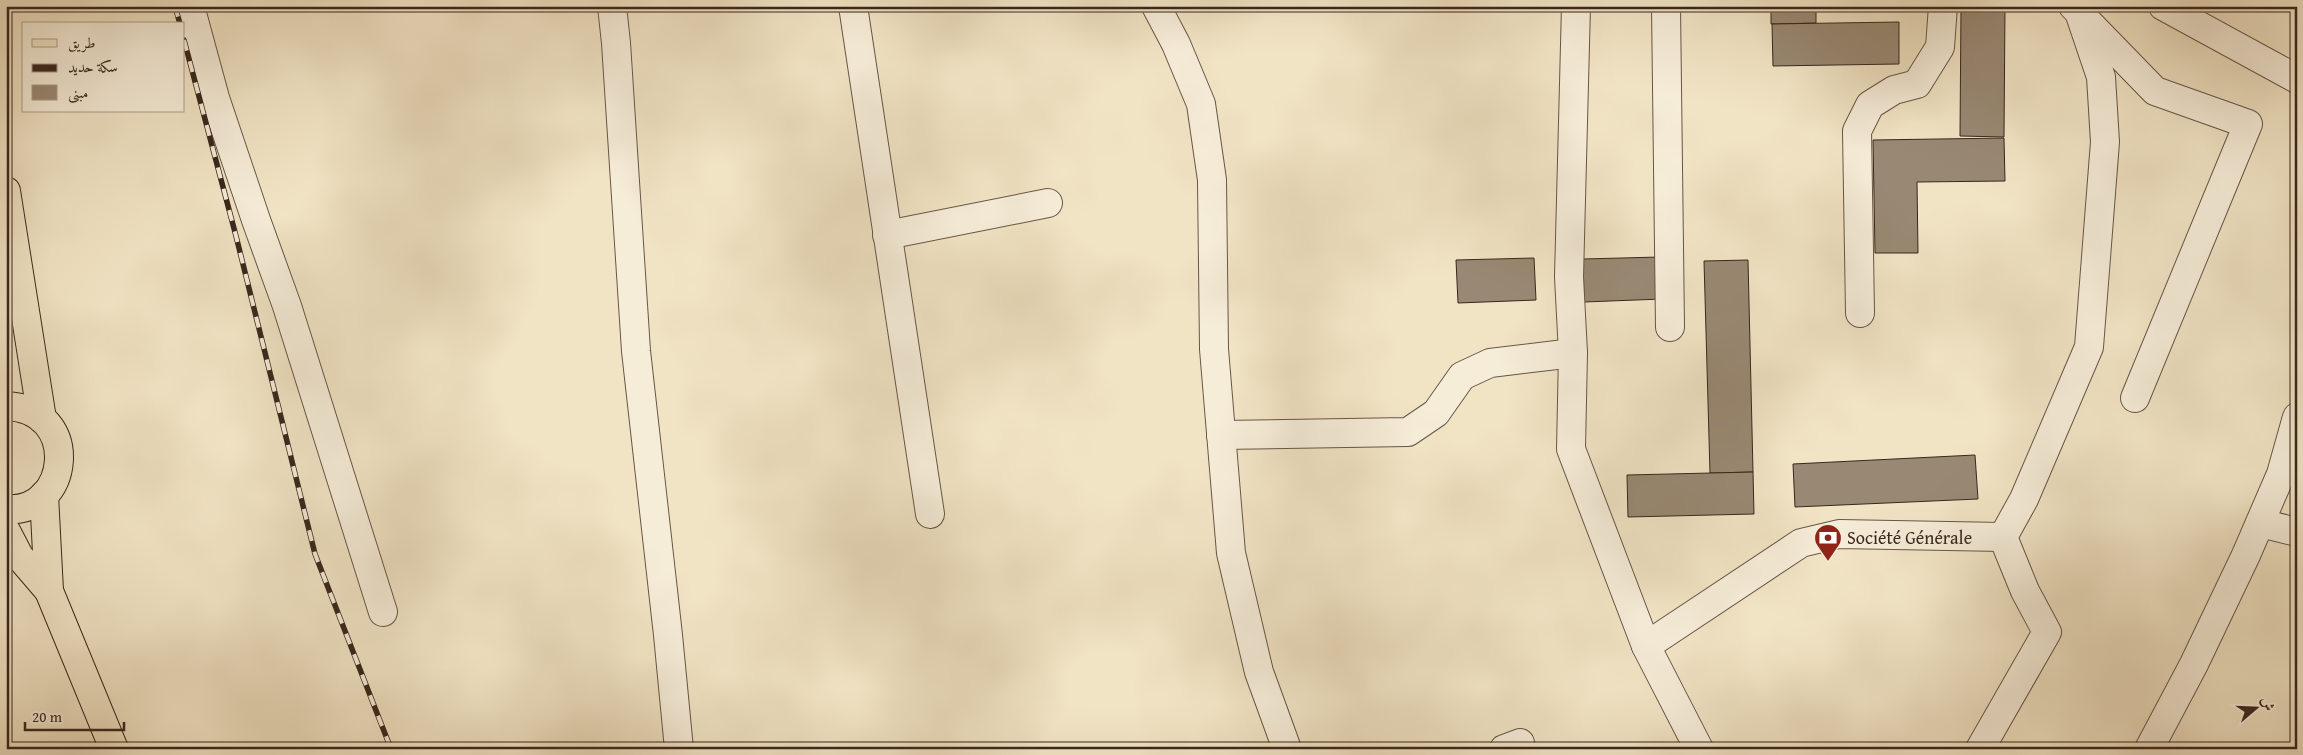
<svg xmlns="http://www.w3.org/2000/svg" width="2303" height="755" font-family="'Gentium Book Plus',Amiri,serif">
	<rect width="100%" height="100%" fill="#f1e4c5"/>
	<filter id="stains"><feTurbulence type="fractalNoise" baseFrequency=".004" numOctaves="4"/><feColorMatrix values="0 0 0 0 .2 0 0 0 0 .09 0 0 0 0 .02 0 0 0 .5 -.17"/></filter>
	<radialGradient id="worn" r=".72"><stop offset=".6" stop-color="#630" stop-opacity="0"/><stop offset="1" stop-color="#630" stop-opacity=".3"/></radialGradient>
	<g fill="#998974" stroke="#39271d">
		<path d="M1771 6H1816V23L1771 24Z"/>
		<path d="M1961 6H2005L2004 137 1960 136Z"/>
		<path d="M1899 22V64L1773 66 1772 24Z"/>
		<path d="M2004 138 2005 181 1917 182 1918 253H1875L1873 140Z"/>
		<path d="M1660 257 1662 299 1584 302 1583 259Z"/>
		<path d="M1534 258 1536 300 1458 303 1456 260Z"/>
		<path d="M1748 260 1753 472 1710 473 1704 261Z"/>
		<path d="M1975 455 1978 499 1795 507 1793 464Z"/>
		<path d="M1753 472 1754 514 1628 517 1627 475Z"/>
	</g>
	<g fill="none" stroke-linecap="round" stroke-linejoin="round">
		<defs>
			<g id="minor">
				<path d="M190 6 215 98 256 220 287 306 383 612"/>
				<path d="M612 6 616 43 636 351 668 635 679 749"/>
				<path d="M853 6 930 514"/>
				<path d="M1156 6 1176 44 1201 104 1212 180 1214 349 1231 553 1259 672 1287 749"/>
				<path d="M1576 6 1569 277 1573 353 1571 449 1646 646 1699 749"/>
				<path d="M1666 6 1670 327"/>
				<path d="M2163 6 2297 79"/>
				<path d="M2085 19 2155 91 2248 124 2135 398"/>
				<path d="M887 235 1048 203"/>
				<path d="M1860 313 1857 131 1870 105 1894 90 1917 84 1940 47 1943 6"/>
				<path d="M1221 435 1408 432 1436 413 1462 376 1490 363 1573 353"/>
				<path d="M2260 523 2297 532"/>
				<path d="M1646 646 1801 543 1839 534 2003 537"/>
				<path d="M1504 749 1520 743"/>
				<path d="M1980 749 2047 632 2025 591 2003 537 2024 499 2089 347 2105 142 2101 77 2079 12 2073 6"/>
				<path d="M2149 749 2194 664 2246 555 2281 474 2297 417"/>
			</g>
			<g id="primary">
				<path d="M6 191 42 419"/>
				<path d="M6 406C83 409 70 515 6 509"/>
				<path d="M44 495 49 591"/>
				<path d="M6 531 19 556 49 591 114 749"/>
			</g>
		</defs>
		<use href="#minor" stroke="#675647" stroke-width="30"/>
		<use href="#primary" stroke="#39271d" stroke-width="30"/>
		<use href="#minor" stroke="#f6edd9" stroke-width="28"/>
		<use href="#primary" stroke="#f1e4c5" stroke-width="28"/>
		<defs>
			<g id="rail">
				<path d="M175 6 180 24"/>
				<path d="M184 40 236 236 315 554 391 749"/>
			</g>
		</defs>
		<use href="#rail" stroke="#39271d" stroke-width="5.5"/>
		<use href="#rail" stroke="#f6edd9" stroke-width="4" stroke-dasharray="11" stroke-linecap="butt"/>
	</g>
	<defs>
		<symbol id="bank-pin" viewBox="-11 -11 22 30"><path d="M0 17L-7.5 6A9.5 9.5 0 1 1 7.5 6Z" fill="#8f2418" stroke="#f6edd9"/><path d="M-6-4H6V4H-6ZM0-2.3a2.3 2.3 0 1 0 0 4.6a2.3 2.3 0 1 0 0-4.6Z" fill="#fff"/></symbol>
	</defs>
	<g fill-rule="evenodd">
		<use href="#bank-pin" x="1812" y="522" width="32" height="43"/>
	</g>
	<g text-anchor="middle" stroke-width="4.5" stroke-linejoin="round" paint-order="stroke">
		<g font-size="18" fill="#39271d" stroke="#f6edd9" text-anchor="start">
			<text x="1847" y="544">Société Générale</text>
		</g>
	</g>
	<rect width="2303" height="755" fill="none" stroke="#f1e4c5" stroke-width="25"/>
	<rect x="8" y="8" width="2288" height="740" fill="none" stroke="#39271d" stroke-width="2.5"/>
	<rect x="12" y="12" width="2278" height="730" fill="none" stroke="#39271d"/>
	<rect x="22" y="22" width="162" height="90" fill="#f6edd9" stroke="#aa9e8e"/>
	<rect x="32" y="39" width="25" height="8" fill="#f1e4c5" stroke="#aa9e8e"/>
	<text x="68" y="48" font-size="15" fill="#39271d">طريق</text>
	<rect x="32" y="64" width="25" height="8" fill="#39271d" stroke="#aa9e8e"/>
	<text x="68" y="72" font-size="15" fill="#39271d">سكة حديد</text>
	<rect x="32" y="85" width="25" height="15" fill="#998974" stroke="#aa9e8e"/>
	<text x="68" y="98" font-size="15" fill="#39271d">مبنى</text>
	<g transform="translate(2256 708) rotate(71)" stroke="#f6edd9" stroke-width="4" paint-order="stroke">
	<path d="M0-4L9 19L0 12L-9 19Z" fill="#39271d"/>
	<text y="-8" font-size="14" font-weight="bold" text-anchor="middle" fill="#39271d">ش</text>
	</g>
	<path d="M25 722v8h99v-8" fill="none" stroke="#39271d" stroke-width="2.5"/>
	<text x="32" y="722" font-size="15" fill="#39271d" stroke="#f6edd9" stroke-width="4" paint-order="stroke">20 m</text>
	<rect width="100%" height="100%" filter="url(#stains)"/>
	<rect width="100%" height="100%" fill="url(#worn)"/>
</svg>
